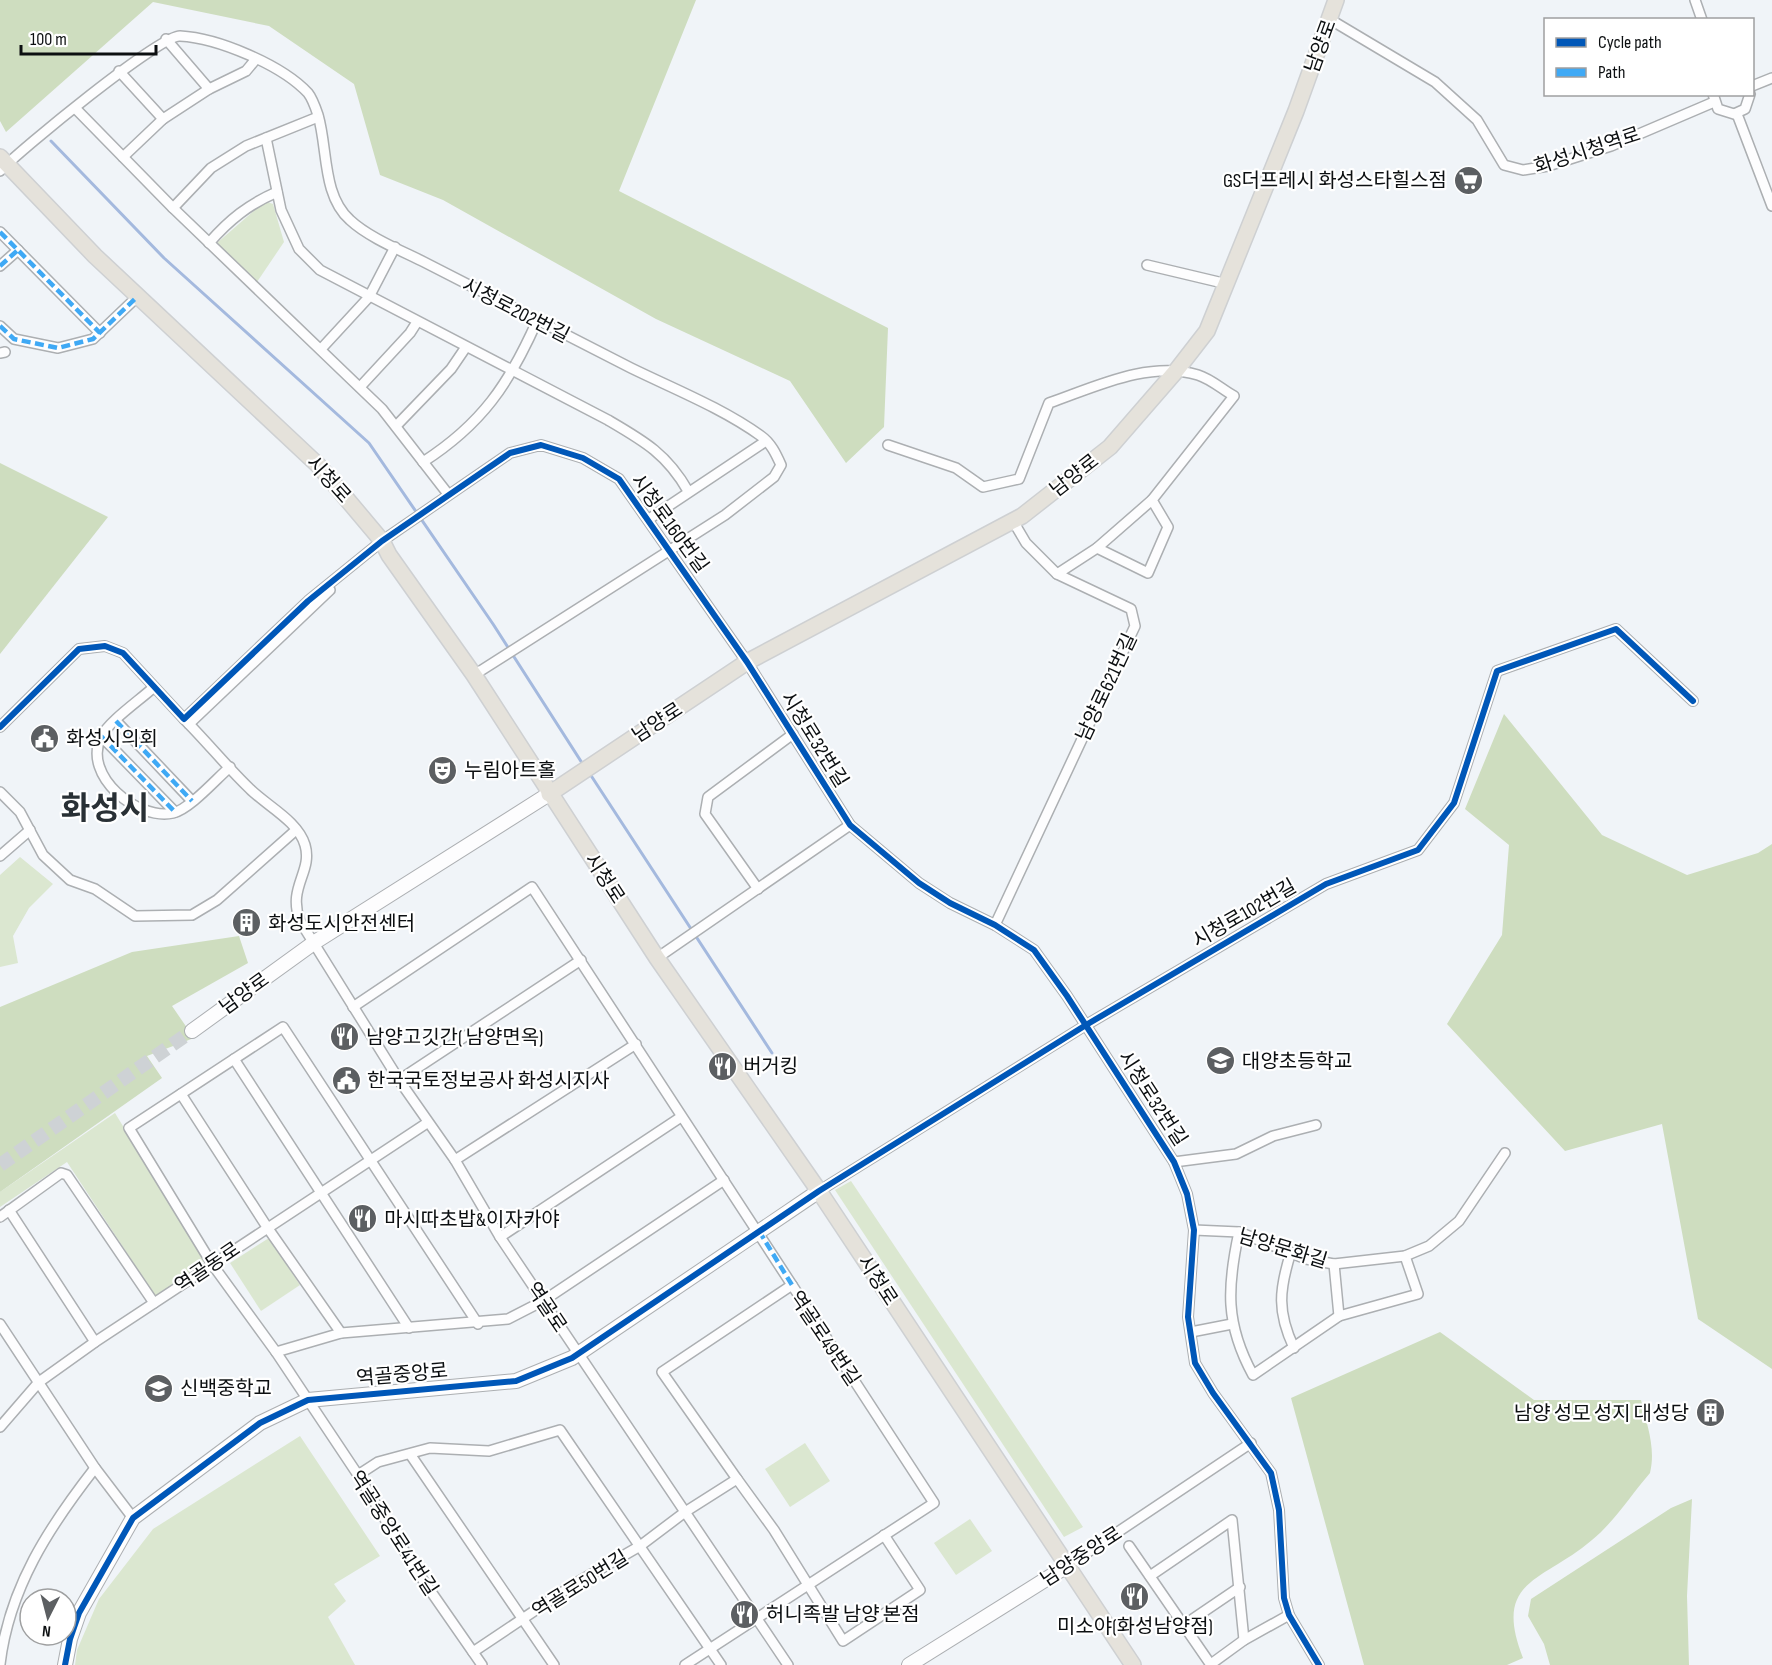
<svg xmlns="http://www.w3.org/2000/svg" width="1772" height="1665" font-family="'Sofia Sans Condensed','Noto Sans KR',sans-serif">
	<rect width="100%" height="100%" fill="#f0f4f8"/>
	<g fill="#dbe7d0">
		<path d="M265 201 273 204 284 242 257 282 217 243Z"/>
		<path d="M20 857 53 884 29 908 13 936 18 963 0 967V875Z"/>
		<path d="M115 1113 205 1261 156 1297 67 1162 0 1207V1192Z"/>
		<path d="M851 1181 1083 1527 1064 1537 835 1190Z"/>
		<path d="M269 1238 300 1285 261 1311 230 1263Z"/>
		<path d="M300 1436 380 1556 334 1584 346 1601 328 1617 355 1665H75L77 1650 99 1599 153 1529Z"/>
		<path d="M805 1443 830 1481 790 1507 765 1469Z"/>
		<path d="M970 1519 992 1551 956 1575 934 1543Z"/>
	</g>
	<g fill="#ceddbf">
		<path d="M0 0H696L619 191 888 328 884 427 846 463 790 381 656 319 443 200 380 175 354 84 269 26 153 2 6 132 0 121Z"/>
		<path d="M0 463 108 517 0 654Z"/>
		<path d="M1504 714 1602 835 1687 875 1758 853 1772 844V1369L1698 1319 1662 1124 1565 1151 1447 1024 1502 935 1509 845 1465 809Z"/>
		<path d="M239 936 248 963 172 1006 194 1038 147 1056 162 1078 0 1192V1007L132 952Z"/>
		<path d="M1440 1332 1534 1400H1641C1647 1425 1656 1448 1650 1473 1631 1495 1614 1522 1592 1540 1543 1582 1492 1579 1523 1658L1507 1665H1364L1291 1398Z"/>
		<path d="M1692 1499 1687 1596 1689 1665H1550L1544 1644 1528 1616 1531 1599 1671 1508Z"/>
	</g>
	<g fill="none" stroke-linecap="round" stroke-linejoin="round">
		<g stroke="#a4b9de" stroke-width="3">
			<path d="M51 141 164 258 369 443 493 624 584 766"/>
			<path d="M590 774 772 1053"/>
		</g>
		<path stroke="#ced2d5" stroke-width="14" stroke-dasharray="14 7" stroke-linecap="butt" d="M0 1165 192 1031"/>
		<defs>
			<g id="street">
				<path d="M1695 0 1702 20"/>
				<path d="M1331 20 1435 82 1477 120 1504 165 1523 170 1548 166 1611 146 1714 102"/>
				<path d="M166 39 209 89"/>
				<path d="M119 71 163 119"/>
				<path d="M1752 86 1772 78"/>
				<path d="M1713 94 1718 109 1734 114 1745 109 1750 94"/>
				<path d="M76 109 173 208 382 409 448 494"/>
				<path d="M1737 114 1772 206"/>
				<path d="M266 138 281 210 299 249 320 270 608 420C644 441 667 454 688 491"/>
				<path d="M123 157 163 119 209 89 246 71 256 59"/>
				<path d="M0 171C20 150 160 35 180 36 218 38 282 65 308 93 312 98 316 109 318 115 328 149 322 195 350 220 368 237 402 251 424 262 493 298 562 333 631 368 674 389 722 408 761 436 771 443 776 454 781 465L774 477 725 515 474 675"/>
				<path d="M173 208 211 168 246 146 318 117"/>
				<path d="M0 232 100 333"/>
				<path d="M209 243C229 220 249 204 277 192"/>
				<path d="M1147 265 1227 284"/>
				<path d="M0 266 18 250"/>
				<path d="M0 326 14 339 58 348 93 339 137 297"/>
				<path d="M321 349 369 297 395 247"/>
				<path d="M0 353 5 352"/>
				<path d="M360 387 410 333 417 322"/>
				<path d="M396 426 451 369 466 347"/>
				<path d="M888 445 956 468 983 487 1019 479 1049 403C1095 387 1149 360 1198 375 1211 379 1223 390 1234 396L1152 500 1168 527 1148 573 1097 548 1057 574 1131 609 1135 626 995 925"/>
				<path d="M423 462C482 424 509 384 537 321"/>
				<path d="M649 519 766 441"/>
				<path d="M1013 521 1026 543 1057 574"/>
				<path d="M1097 548 1152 500"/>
				<path d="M154 687C140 700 109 721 101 737 82 776 138 821 173 813 190 809 216 779 230 767"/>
				<path d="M184 719C207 742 227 767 250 789 267 806 298 821 305 845 313 872 287 887 300 921L399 1080 455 1160 500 1237 788 1665"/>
				<path d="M116 721 192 801"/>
				<path d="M189 724 330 590"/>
				<path d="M0 727 79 649 105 646 123 653 184 719 308 601 382 541 510 453 541 445 583 458 619 479 747 662 850 825 919 883 950 903 995 925 1034 950 1067 996 1174 1162 1187 1194 1194 1230 1188 1317 1195 1363 1213 1393 1271 1473 1279 1510 1284 1598 1289 1615 1319 1665"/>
				<path d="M101 736 175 812"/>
				<path d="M0 792 20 812 43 855 70 880 95 889 135 916 192 915 217 900 296 830"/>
				<path d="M0 856 30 830"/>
				<path d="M758 889 705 814 708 797 793 734"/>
				<path d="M657 958 850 825"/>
				<path d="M353 1007 532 887 792 1285"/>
				<path d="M234 1059 409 1328"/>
				<path d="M399 1080 581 960"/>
				<path d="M181 1094 267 1227 341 1333"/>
				<path d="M455 1160 636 1044"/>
				<path d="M1174 1162 1236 1154 1273 1136 1316 1125"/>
				<path d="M819 1191 1086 1025 1326 884 1418 850 1454 803 1497 671 1616 629 1693 701"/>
				<path d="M9 1210 95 1342"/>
				<path d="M0 1217 61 1173 67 1175 154 1303"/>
				<path d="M1194 1230 1239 1232 1306 1259 1334 1264 1405 1256 1429 1246 1459 1221 1505 1153"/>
				<path d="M1239 1232C1227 1287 1225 1324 1253 1375L1339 1316 1418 1294 1405 1256"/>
				<path d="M500 1237 681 1117"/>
				<path d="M1291 1252C1279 1290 1277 1312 1294 1348"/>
				<path d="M1334 1264 1339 1316"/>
				<path d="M0 1324 95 1468 133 1518"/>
				<path d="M478 1324 283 1027 129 1128 212 1264 276 1352 358 1475 416 1570 482 1665"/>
				<path d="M1191 1332 1232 1324"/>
				<path d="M276 1352 341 1333 508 1319 543 1301 724 1180"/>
				<path d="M0 1427 39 1382 95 1342 427 1123"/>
				<path d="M410 1454 554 1665"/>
				<path d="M358 1475 378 1462 430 1448 489 1451 560 1430 721 1665"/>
				<path d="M737 1479 774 1530 843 1641 920 1590 884 1535"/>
				<path d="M1129 1546 1211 1665"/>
				<path d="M1067 1566 1251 1443"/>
				<path d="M1150 1576 1232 1520 1244 1640"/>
				<path d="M1184 1625 1240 1587"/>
				<path d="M473 1652 576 1583 640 1546 685 1512 737 1479 662 1372 792 1285 934 1503 685 1665"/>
				<path d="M0 1664C9 1588 49 1527 95 1468"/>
				<path d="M1211 1664 1244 1640 1289 1615"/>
			</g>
			<g id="secondary">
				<path d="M192 1031 315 942 549 794"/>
				<path d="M65 1665 70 1639 79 1613 133 1518 260 1423 308 1400 516 1381 572 1358 819 1191"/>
				<path d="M909 1665 1067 1566"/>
			</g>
			<g id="primary">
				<path d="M0 157 95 256 319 466 382 541 389 555 474 675 657 958 819 1191 1133 1665"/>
				<path d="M549 794 747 662 1022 516 1110 447 1176 371 1207 331 1296 111 1336 0"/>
			</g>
		</defs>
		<use href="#street" stroke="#acafb2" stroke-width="12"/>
		<use href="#secondary" stroke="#acafb2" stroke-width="16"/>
		<use href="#primary" stroke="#ced0d2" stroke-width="18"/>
		<use href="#street" stroke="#fdfdfe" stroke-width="9"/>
		<use href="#secondary" stroke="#fdfdfe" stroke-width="14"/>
		<use href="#primary" stroke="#e5e2db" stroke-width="15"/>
		<g stroke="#3fa9f5" stroke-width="4.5" stroke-dasharray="9 4.5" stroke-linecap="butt">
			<path d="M0 232 100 333"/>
			<path d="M0 266 18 250"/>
			<path d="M0 326 14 339 58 348 93 339 137 297"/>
			<path d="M116 721 192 801"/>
			<path d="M101 736 175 812"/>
			<path d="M759 1231 792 1285"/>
		</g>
		<defs>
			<g id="cycleway">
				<path d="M0 727 79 649 105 646 123 653 184 719 308 601 382 541 510 453 541 445 583 458 619 479 747 662 850 825 919 883 950 903 995 925 1034 950 1067 996 1174 1162 1187 1194 1194 1230 1188 1317 1195 1363 1213 1393 1271 1473 1279 1510 1284 1598 1289 1615 1319 1665"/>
				<path d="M65 1665 70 1639 79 1613 133 1518 260 1423 308 1400 516 1381 572 1358 819 1191 1086 1025 1326 884 1418 850 1454 803 1497 671 1616 629 1693 701"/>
			</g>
		</defs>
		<use href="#cycleway" stroke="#fff" stroke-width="10"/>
		<use href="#cycleway" stroke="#0057b8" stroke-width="6"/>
	</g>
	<defs>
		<symbol id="supermarket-disc" viewBox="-11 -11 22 22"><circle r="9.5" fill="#5c5f62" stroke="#fff"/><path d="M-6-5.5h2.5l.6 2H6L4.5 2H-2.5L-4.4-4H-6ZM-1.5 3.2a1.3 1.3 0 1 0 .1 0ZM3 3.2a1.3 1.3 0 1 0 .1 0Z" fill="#fff"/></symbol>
		<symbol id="civic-disc" viewBox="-11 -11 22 22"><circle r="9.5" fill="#5c5f62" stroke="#fff"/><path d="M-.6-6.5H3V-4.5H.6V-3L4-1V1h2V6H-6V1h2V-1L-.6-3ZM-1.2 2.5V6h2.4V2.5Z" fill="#fff"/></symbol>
		<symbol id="theatre-disc" viewBox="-11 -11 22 22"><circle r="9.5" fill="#5c5f62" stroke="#fff"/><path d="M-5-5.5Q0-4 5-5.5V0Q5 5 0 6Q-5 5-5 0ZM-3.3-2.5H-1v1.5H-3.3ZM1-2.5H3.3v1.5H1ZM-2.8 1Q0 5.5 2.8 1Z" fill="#fff"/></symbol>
		<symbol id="building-disc" viewBox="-11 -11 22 22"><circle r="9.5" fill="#5c5f62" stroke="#fff"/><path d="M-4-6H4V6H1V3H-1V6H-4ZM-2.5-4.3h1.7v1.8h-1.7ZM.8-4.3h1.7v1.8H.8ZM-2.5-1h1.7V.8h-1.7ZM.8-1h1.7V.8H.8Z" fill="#fff"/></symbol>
		<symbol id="restaurant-disc" viewBox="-11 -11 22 22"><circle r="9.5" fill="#5c5f62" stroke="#fff"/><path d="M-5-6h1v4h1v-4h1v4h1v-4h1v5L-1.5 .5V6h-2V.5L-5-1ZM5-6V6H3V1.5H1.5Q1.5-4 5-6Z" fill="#fff"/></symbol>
		<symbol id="school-disc" viewBox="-11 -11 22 22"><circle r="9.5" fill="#5c5f62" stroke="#fff"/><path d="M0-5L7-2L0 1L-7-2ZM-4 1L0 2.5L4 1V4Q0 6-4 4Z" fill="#fff"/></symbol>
	</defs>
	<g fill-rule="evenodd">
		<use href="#supermarket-disc" x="1452" y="164" width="33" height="33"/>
		<use href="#civic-disc" x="28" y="722" width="33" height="33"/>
		<use href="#theatre-disc" x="426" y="754" width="33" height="33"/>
		<use href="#building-disc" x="230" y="906" width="33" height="33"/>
		<use href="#restaurant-disc" x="328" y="1020" width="33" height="33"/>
		<use href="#school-disc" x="1204" y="1044" width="33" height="33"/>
		<use href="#restaurant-disc" x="706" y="1050" width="33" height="33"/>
		<use href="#civic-disc" x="330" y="1064" width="33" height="33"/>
		<use href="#restaurant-disc" x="346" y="1202" width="33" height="33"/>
		<use href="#school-disc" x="142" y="1372" width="33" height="33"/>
		<use href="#building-disc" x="1694" y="1396" width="33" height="33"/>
		<use href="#restaurant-disc" x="1118" y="1580" width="33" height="33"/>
		<use href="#restaurant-disc" x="728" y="1598" width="33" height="33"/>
	</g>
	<g text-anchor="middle" stroke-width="4.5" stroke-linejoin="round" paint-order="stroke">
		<g font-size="20" fill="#0c0f11" stroke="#fff">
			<text transform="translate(1320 46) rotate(-70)" y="7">남양로</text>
			<text transform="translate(1587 150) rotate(-18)" y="7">화성시청역로</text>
			<text transform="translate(516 310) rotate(27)" y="7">시청로202번길</text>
			<text transform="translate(1074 475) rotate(-38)" y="7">남양로</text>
			<text transform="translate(329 479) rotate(48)" y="7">시청로</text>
			<text transform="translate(670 523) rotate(54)" y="7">시청로160번길</text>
			<text transform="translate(1106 687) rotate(-65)" y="7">남양로621번길</text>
			<text transform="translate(657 722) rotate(-33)" y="7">남양로</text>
			<text transform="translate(815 739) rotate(58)" y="7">시청로32번길</text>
			<text transform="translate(605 878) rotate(57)" y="7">시청로</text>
			<text transform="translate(1244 913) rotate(-30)" y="7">시청로102번길</text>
			<text transform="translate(244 993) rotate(-36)" y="7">남양로</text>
			<text transform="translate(1153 1098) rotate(57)" y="7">시청로32번길</text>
			<text transform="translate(1283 1248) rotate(17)" y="7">남양문화길</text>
			<text transform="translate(207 1267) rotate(-34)" y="7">역골동로</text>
			<text transform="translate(878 1280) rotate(57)" y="7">시청로</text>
			<text transform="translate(547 1307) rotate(56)" y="7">역골로</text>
			<text transform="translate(825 1338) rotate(56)" y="7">역골로49번길</text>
			<text transform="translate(402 1374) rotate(-5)" y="7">역골중앙로</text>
			<text transform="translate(394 1533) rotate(57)" y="7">역골중앙로41번길</text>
			<text transform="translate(1081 1556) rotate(-33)" y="7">남양중앙로</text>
			<text transform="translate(580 1584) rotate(-32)" y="7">역골로50번길</text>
		</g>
		<g font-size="20" fill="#0c0f11" stroke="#fff" text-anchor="start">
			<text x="1447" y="187" text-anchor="end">GS더프레시 화성스타힐스점</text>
			<text x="66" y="745">화성시의회</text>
			<text x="464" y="777">누림아트홀</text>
			<text x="268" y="930">화성도시안전센터</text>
			<text x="366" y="1044">남양고깃간( 남양면옥)</text>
			<text x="1242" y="1068">대양초등학교</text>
			<text x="743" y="1073">버거킹</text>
			<text x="367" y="1087">한국국토정보공사 화성시지사</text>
			<text x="384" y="1226">마시따초밥&amp;이자카야</text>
			<text x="180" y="1395">신백중학교</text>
			<text x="1689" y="1420" text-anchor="end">남양 성모 성지 대성당</text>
			<text x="766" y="1621">허니족발 남양 본점</text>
			<text x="1135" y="1633" text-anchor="middle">미소야(화성남양점)</text>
		</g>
		<g font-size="32" font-weight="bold" fill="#293035" stroke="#fff">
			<text x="105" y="819">화성시</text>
		</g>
	</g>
	<rect x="1544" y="18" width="210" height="78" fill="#ffffff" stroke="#9e9fa0" stroke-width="1.5"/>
	<rect x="1556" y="38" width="30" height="9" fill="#0057b8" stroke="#9e9fa0" stroke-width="1.5"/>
	<text x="1598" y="48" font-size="18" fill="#0c0f11">Cycle path</text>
	<rect x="1556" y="68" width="30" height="9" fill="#3fa9f5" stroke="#9e9fa0" stroke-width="1.5"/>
	<text x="1598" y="78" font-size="18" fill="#0c0f11">Path</text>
	<g transform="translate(48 1617) rotate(186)"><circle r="28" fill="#ffffff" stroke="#9e9fa0" stroke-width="1.5"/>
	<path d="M0-4.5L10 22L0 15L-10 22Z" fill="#5c5f62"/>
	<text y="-9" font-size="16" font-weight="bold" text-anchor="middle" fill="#0c0f11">N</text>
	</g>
	<path d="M21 45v9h135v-9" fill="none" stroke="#0c0f11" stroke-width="3"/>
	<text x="30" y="45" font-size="18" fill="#0c0f11" stroke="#ffffff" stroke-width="4.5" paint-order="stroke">100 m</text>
</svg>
